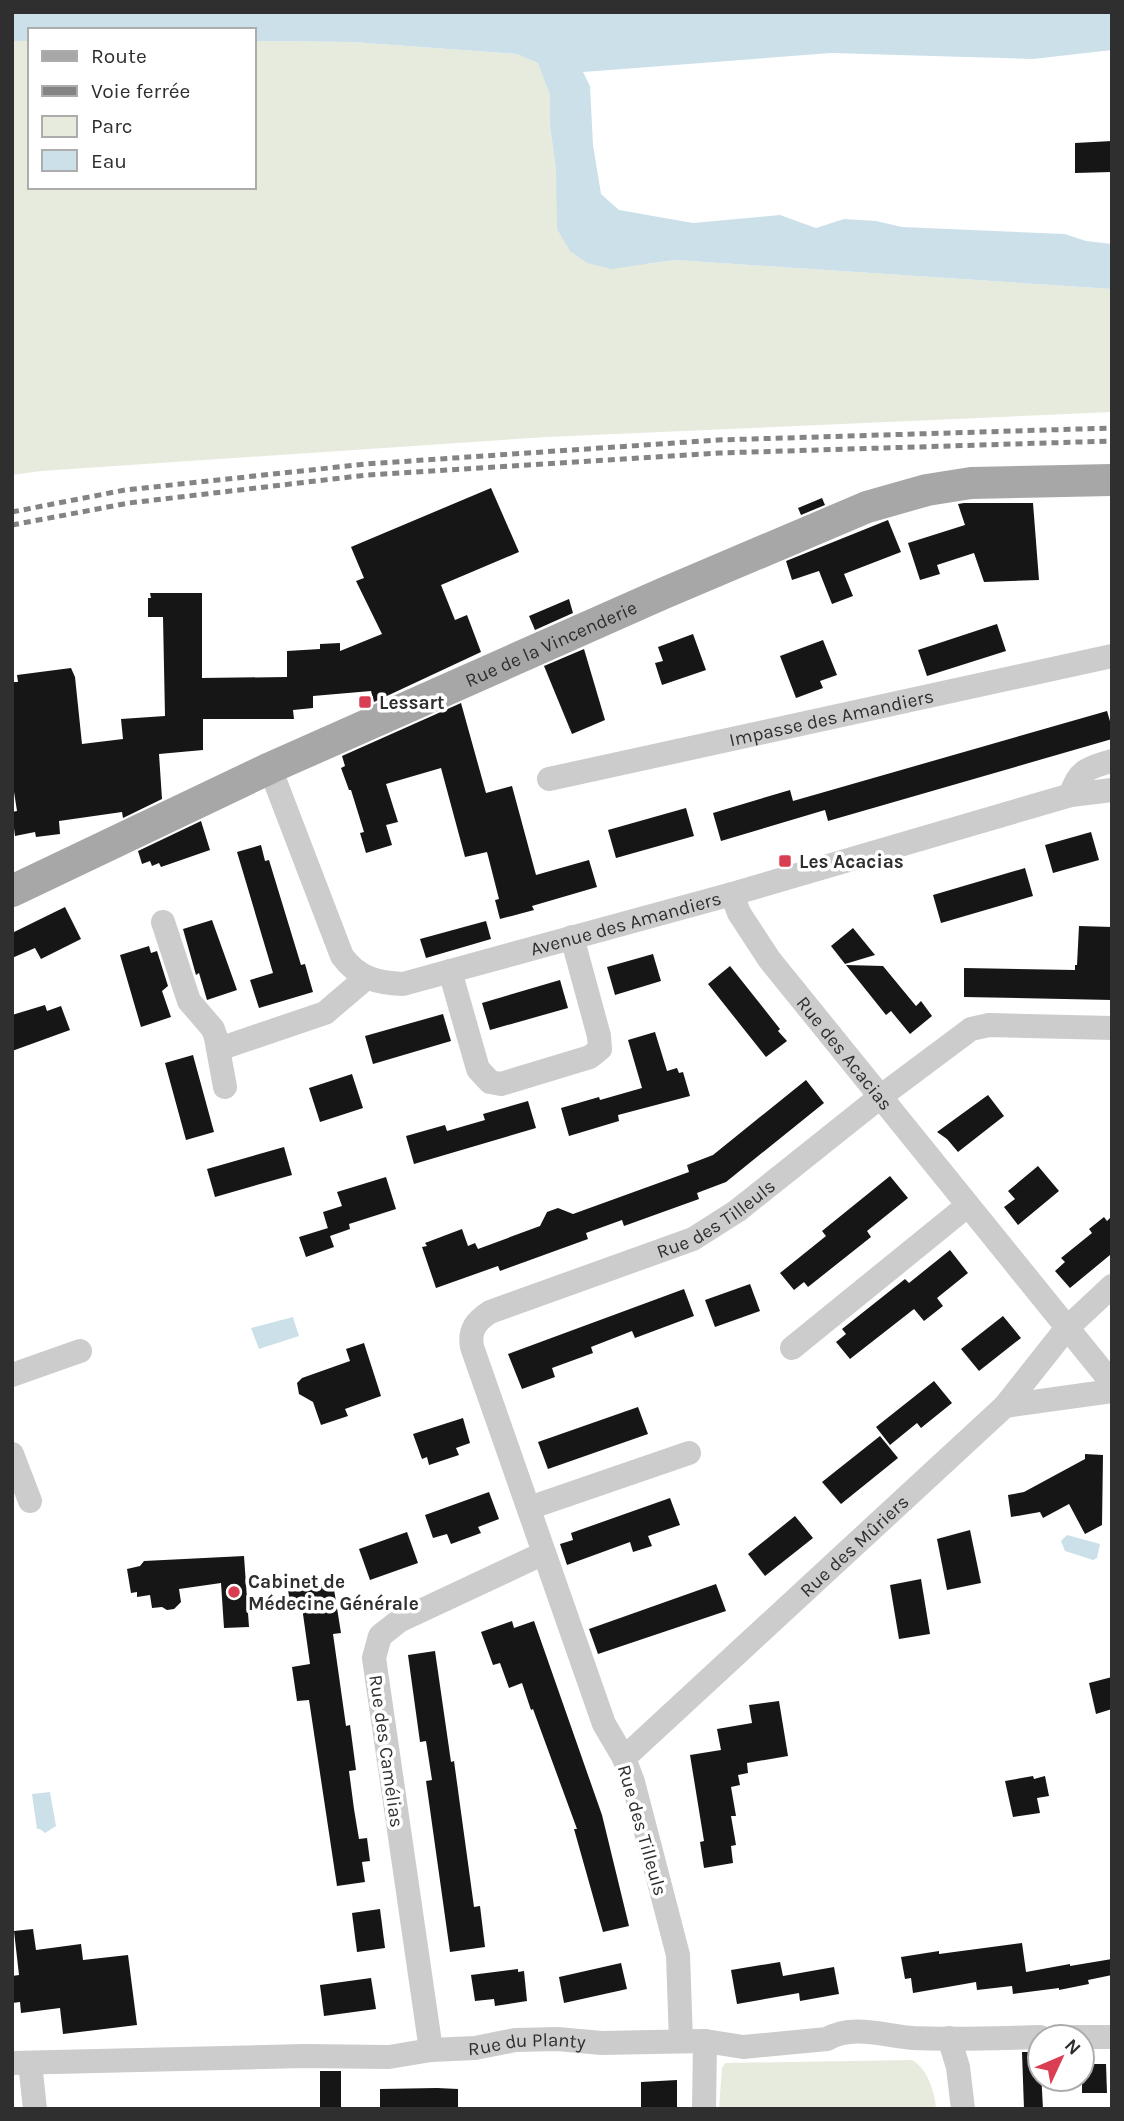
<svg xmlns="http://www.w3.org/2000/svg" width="1124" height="2121" font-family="Karla,sans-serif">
	<rect width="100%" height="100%" fill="#fff"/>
	<g fill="#e6ebde">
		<path d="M24 40 30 41V187H254V41L352 42 517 54 539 63 550 95V126L556 170 648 264 675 260 1112 289V412L547 437 41 471 12 475V41Z"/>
		<path d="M912 2060C927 2068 935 2092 936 2109H719L722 2068 725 2063Z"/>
	</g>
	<g fill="#cce0ea">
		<path d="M12 12H1112V50L1033 59 831 53 583 72 590 86 593 145 601 194 619 210 693 223 780 215 816 228 844 219 876 221 902 227 1065 234 1086 241 1112 244V289L675 260 611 269 587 263 570 251 557 229 556 170 550 126V95L538 63 517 54 352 42 254 41V30H30V41H12Z"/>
		<path d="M293 1317 299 1336 259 1349 251 1328Z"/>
		<path d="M1067 1535 1100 1544 1097 1558 1093 1560 1065 1551 1061 1541Z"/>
		<path d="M50 1792 56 1826 45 1833 40 1829H37L32 1794Z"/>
	</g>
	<g fill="#161616">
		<path d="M1112 141V172L1075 173V143Z"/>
		<path d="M491 488 519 552 441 585 455 620 467 615 481 652 374 702 371 691 313 696V708L293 710 294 719H203V750L159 754 162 799 123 818 122 812 59 821 60 834 36 837 35 832 15 836 12 812 17 811 12 779V682H18L17 675 71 668 75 677 82 744 123 739 121 719 165 716 163 617H148V598H151L150 593H202V678L287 677V651L320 649V644L340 643V651L382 634 356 581 364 578 351 547Z"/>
		<path d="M822 498 825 505 801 515 798 508Z"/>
		<path d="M964 503H1033L1039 580 984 582 974 553 937 565 940 574 920 580 908 543 965 525 958 504Z"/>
		<path d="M888 520 901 552 844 574 853 596 832 604 819 571 792 580 786 561Z"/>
		<path d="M569 599 573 613 535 630 529 616Z"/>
		<path d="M997 624 1006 651 927 676 918 650Z"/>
		<path d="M693 634 706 670 662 685 655 663 663 661 658 647Z"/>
		<path d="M823 640 837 675 820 681 823 688 796 698 780 656Z"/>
		<path d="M584 649 605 720 572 734 544 666Z"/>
		<path d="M461 703 486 793 512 786 536 875 589 860 597 887 532 906 534 910 500 919 495 900 499 899 487 852 465 857 441 768 386 784 398 822 386 825 392 845 366 853 360 833 364 832 351 790H349L341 768 345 766 342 756Z"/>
		<path d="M1107 711 1112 728V739L828 821 825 810 721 841 713 813 790 790 793 801Z"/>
		<path d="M686 808 694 836 616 858 608 830Z"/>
		<path d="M201 821 210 850 161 867 159 863 152 866 150 861 142 864 138 851Z"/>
		<path d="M1091 832 1099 860 1053 873 1045 845Z"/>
		<path d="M261 845 265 861 269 860 301 965 305 964 313 992 259 1008 250 980 273 973 237 852Z"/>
		<path d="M1025 868 1033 896 941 923 933 895Z"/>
		<path d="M65 907 81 939 41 959 35 948 12 958V933Z"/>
		<path d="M212 920 237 990 207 1000 199 973 196 975 183 929Z"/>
		<path d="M486 921 491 939 426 958 420 939Z"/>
		<path d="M1079 926 1112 927V1000L964 997V968L1075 970V965H1077Z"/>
		<path d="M853 928 875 955 845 964 831 946Z"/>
		<path d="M149 946 151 953 157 951 168 986 162 991 171 1017 141 1027 120 955Z"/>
		<path d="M653 954 661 981 615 995 607 967Z"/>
		<path d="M846 965 883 966 916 1006 921 1001 932 1016 910 1034 891 1011 886 1015Z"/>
		<path d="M730 966 780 1029 778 1031 787 1041 766 1057 708 984Z"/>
		<path d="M560 980 568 1008 490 1030 482 1003Z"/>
		<path d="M45 1005 47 1011 61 1006 70 1030 12 1051V1015Z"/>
		<path d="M443 1014 451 1041 373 1064 365 1036Z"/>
		<path d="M655 1032 667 1071 677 1068 679 1073 683 1072 690 1096 618 1115 619 1121 569 1136 561 1108 599 1097 600 1100 642 1088 628 1040Z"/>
		<path d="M193 1055 214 1132 186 1140 165 1063Z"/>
		<path d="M352 1074 363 1108 320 1122 309 1088Z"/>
		<path d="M806 1080 824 1103 726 1182 697 1193 699 1199 624 1226 622 1220 586 1233 588 1239 500 1271 498 1266 436 1288 422 1247 427 1246 425 1243 462 1229 468 1246 475 1243 478 1249 540 1226 547 1212 558 1208 573 1214 689 1172 687 1165 713 1155Z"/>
		<path d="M988 1095 1004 1116 958 1152 947 1139 937 1132Z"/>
		<path d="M528 1101 536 1128 414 1164 406 1136 445 1125 447 1131 485 1120 483 1114Z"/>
		<path d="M284 1147 292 1175 215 1197 207 1169Z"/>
		<path d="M1038 1166 1059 1191 1018 1225 1004 1207 1015 1199 1008 1191Z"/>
		<path d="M890 1176 908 1198 867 1231 871 1237 808 1287 804 1282 794 1290 780 1273 826 1236 822 1231Z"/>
		<path d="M386 1177 396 1209 349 1224 350 1229 330 1236 334 1247 306 1257 299 1237 328 1228 329 1232 323 1212 342 1206 337 1192Z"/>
		<path d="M1112 1216V1257L1110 1255 1070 1288 1055 1271 1065 1262 1061 1258 1092 1233 1089 1229 1104 1217 1107 1221Z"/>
		<path d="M950 1250 968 1273 937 1298 943 1306 924 1321 914 1309 850 1359 836 1342 846 1334 842 1329 905 1279 909 1283Z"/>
		<path d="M750 1284 760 1311 715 1327 705 1300Z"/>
		<path d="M684 1289 694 1316 635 1338 632 1331 591 1347 593 1353 552 1368 555 1377 522 1389 508 1354Z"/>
		<path d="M1003 1316 1021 1338 979 1371 961 1349Z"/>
		<path d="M364 1343 381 1396 345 1409 348 1416 321 1425 313 1402 299 1394 297 1383 302 1378 350 1361 346 1349Z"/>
		<path d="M934 1381 952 1403 921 1428 917 1423 890 1445 876 1427Z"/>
		<path d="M638 1407 648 1434 548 1469 538 1442Z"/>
		<path d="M463 1418 470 1443 456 1448 459 1455 429 1465 427 1457 422 1459 413 1434Z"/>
		<path d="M880 1436 898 1458 841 1504 822 1482Z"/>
		<path d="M1085 1454 1103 1455 1102 1525 1085 1534 1069 1504 1043 1518 1040 1512 1011 1517 1008 1495 1024 1492 1085 1459Z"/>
		<path d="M489 1492 499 1519 478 1527 481 1533 451 1544 447 1534 433 1538 425 1515Z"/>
		<path d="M670 1498 680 1525 648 1536 652 1546 633 1552 630 1542 567 1565 560 1544 573 1540 571 1533Z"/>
		<path d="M795 1516 813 1538 765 1576 748 1554Z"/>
		<path d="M970 1530 981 1583 947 1590 937 1539Z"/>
		<path d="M407 1532 418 1563 370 1580 359 1549Z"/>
		<path d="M244 1556 249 1627 224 1628 221 1583 179 1589 181 1602 174 1609 167 1610 162 1607 152 1608 150 1595 137 1597V1592L131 1593 127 1569 140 1566 144 1561Z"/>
		<path d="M921 1579 930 1634 899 1639 890 1585Z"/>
		<path d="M333 1583 341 1633 333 1634 346 1726 350 1725 356 1770 349 1771 354 1809 359 1839 367 1838 370 1861 362 1862 365 1882 337 1886 309 1700 297 1701 292 1667 310 1664 302 1607 291 1608 288 1590Z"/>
		<path d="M716 1584 726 1611 598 1654 589 1629Z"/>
		<path d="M512 1621 514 1628 534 1621 602 1815 629 1926 603 1932 574 1829H577L533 1709 531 1710 522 1683 509 1688 500 1663 493 1665 481 1632Z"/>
		<path d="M435 1651 451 1762 454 1761 474 1907 480 1906 485 1947 450 1952 426 1781 432 1780 426 1741 420 1742 408 1655Z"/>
		<path d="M1112 1677V1709L1096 1714 1089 1683Z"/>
		<path d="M779 1701 788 1756 747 1763 748 1773 738 1775 740 1785 731 1787 736 1816H731L736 1845 731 1846 733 1863 704 1868 700 1842 704 1841 690 1755 721 1750 717 1729 752 1723 749 1705Z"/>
		<path d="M1033 1776 1034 1779 1045 1776 1049 1796 1037 1798 1040 1813 1013 1817 1005 1781Z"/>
		<path d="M380 1909 385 1948 357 1952 352 1913Z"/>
		<path d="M33 1929 36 1950 81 1944 83 1960 128 1955 137 2025 63 2034 60 2008 21 2013 20 2002 12 2003V1976L19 1975 14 1931Z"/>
		<path d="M1022 1943 1026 1972 1070 1964V1966L1112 1959V1975L1088 1980 1089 1984 1059 1990V1988L1013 1994 1012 1986 977 1990 976 1982 913 1993 911 1978 905 1979 901 1957 939 1951V1954Z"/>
		<path d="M780 1962 783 1976 834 1967 839 1994 800 2001 799 1993 737 2004 731 1970Z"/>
		<path d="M621 1963 627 1989 564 2003 559 1977Z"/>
		<path d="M518 1969V1972L524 1971 527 2001 495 2006 494 1999 475 2001 471 1975Z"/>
		<path d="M371 1978 376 2009 324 2016 320 1985Z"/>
		<path d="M1022 2052H1040L1043 2109H1024Z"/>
		<path d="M1082 2064H1106L1107 2093H1082Z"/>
		<rect x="320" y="2071" width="21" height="38"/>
		<path d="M677 2080V2109H641V2082Z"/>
		<path d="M437 2088 458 2089V2109H380V2089Z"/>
	</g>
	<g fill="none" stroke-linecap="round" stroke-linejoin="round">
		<g stroke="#ccc" stroke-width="24">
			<path id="s1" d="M270 768 342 956C358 978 377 983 403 984L732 894 1071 795 1112 790"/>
			<path id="s2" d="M549 779 1112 656"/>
			<path d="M1071 795C1077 771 1089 767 1112 761"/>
			<path id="s3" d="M732 894 739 913 769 959 1112 1383"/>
			<path d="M163 922 189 1001 213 1029 216 1038 225 1087"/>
			<path d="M450 971 478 1069 490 1082 501 1084 590 1057 600 1049 599 1036 572 937"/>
			<path d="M219 1049 325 1013 366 978"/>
			<path d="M792 1348 967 1206"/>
			<path d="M12 1375 80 1351"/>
			<path d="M1005 1406 1066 1329 1112 1286"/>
			<path d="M12 1454 30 1501"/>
			<path d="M529 1508 689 1453"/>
			<path id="s4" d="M624 1758 1005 1406 1112 1391"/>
			<path d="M1061 2037H1112"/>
			<path d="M949 2038 958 2067 963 2109"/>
			<path id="s5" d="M681 2041 678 1955 633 1782 624 1758 604 1724 472 1347C469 1330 476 1321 490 1312L693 1239 737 1211 880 1097 971 1029 989 1025 1112 1028"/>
			<path d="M431 2050 374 1658 380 1636 399 1621 544 1553"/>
			<path id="s6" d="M12 2063 303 2056 389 2057 431 2050 475 2048 515 2040 557 2039 602 2043 705 2041 743 2047 827 2039C853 2024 885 2036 913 2038 955 2040 998 2038 1040 2037"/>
			<path d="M30 2063 35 2109"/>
			<path d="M704 2109 705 2041"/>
		</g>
		<path stroke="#a7a7a7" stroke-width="32" id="s7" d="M12 891 270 768 662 594 867 507 927 490 971 483 1112 480"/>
		<g stroke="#848484" stroke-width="5" stroke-dasharray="7 5" stroke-linecap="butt">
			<path d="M12 512 125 490 366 464 718 440 1112 428"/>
			<path d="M12 525 129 503 367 475 719 453 1112 441"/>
		</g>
	</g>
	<g fill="#da3e53" stroke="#fff" stroke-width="2.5">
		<rect x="358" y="695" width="14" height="14" rx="3.5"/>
		<rect x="778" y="854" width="14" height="14" rx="3.5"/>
		<circle cx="234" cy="1592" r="7"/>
	</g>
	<g text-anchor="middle" stroke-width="7" stroke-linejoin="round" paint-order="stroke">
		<g font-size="19" fill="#2f2f2f" stroke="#fff">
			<text dy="7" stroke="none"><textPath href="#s7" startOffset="593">Rue de la Vincenderie</textPath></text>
			<text dy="7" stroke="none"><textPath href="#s2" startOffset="289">Impasse des Amandiers</textPath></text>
			<text dy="7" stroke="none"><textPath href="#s1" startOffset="502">Avenue des Amandiers</textPath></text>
			<text dy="7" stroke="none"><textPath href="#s3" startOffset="196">Rue des Acacias</textPath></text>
			<text dy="7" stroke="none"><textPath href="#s5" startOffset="1017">Rue des Tilleuls</textPath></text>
			<text dy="7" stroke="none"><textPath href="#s4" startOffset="313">Rue des Mûriers</textPath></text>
			<text transform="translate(387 1751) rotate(82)" y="7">Rue des Camélias</text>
			<text transform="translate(643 1830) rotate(74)" y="7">Rue des Tilleuls</text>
			<text dy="7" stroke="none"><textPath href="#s6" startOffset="516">Rue du Planty</textPath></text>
		</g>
		<g font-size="19" font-weight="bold" fill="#2f2f2f" stroke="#fff" text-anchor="start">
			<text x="379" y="709">Lessart</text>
			<text x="799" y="868">Les Acacias</text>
			<text x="248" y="1588">Cabinet de<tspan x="248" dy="22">Médecine Générale</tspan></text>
		</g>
	</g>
	<rect width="1124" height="2121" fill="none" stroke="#2f2f2f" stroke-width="28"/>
	<rect x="28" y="28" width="228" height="161" fill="#ffffff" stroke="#acacac" stroke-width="2"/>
	<rect x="42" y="51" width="35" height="10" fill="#a7a7a7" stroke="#acacac" stroke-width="2"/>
	<text x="91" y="63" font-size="21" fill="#2f2f2f">Route</text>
	<rect x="42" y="86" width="35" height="10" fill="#848484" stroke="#acacac" stroke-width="2"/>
	<text x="91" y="98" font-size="21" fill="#2f2f2f">Voie ferrée</text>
	<rect x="42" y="116" width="35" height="21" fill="#e6ebde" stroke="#acacac" stroke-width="2"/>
	<text x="91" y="133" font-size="21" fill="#2f2f2f">Parc</text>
	<rect x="42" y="150" width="35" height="21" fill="#cce0ea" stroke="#acacac" stroke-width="2"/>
	<text x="91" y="168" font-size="21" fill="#2f2f2f">Eau</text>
	<g transform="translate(1061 2058) rotate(46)"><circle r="33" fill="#ffffff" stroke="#acacac" stroke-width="2"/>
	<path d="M0-5L12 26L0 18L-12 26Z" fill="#da3e53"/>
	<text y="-10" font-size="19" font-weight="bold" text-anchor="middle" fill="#2f2f2f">N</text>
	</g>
</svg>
